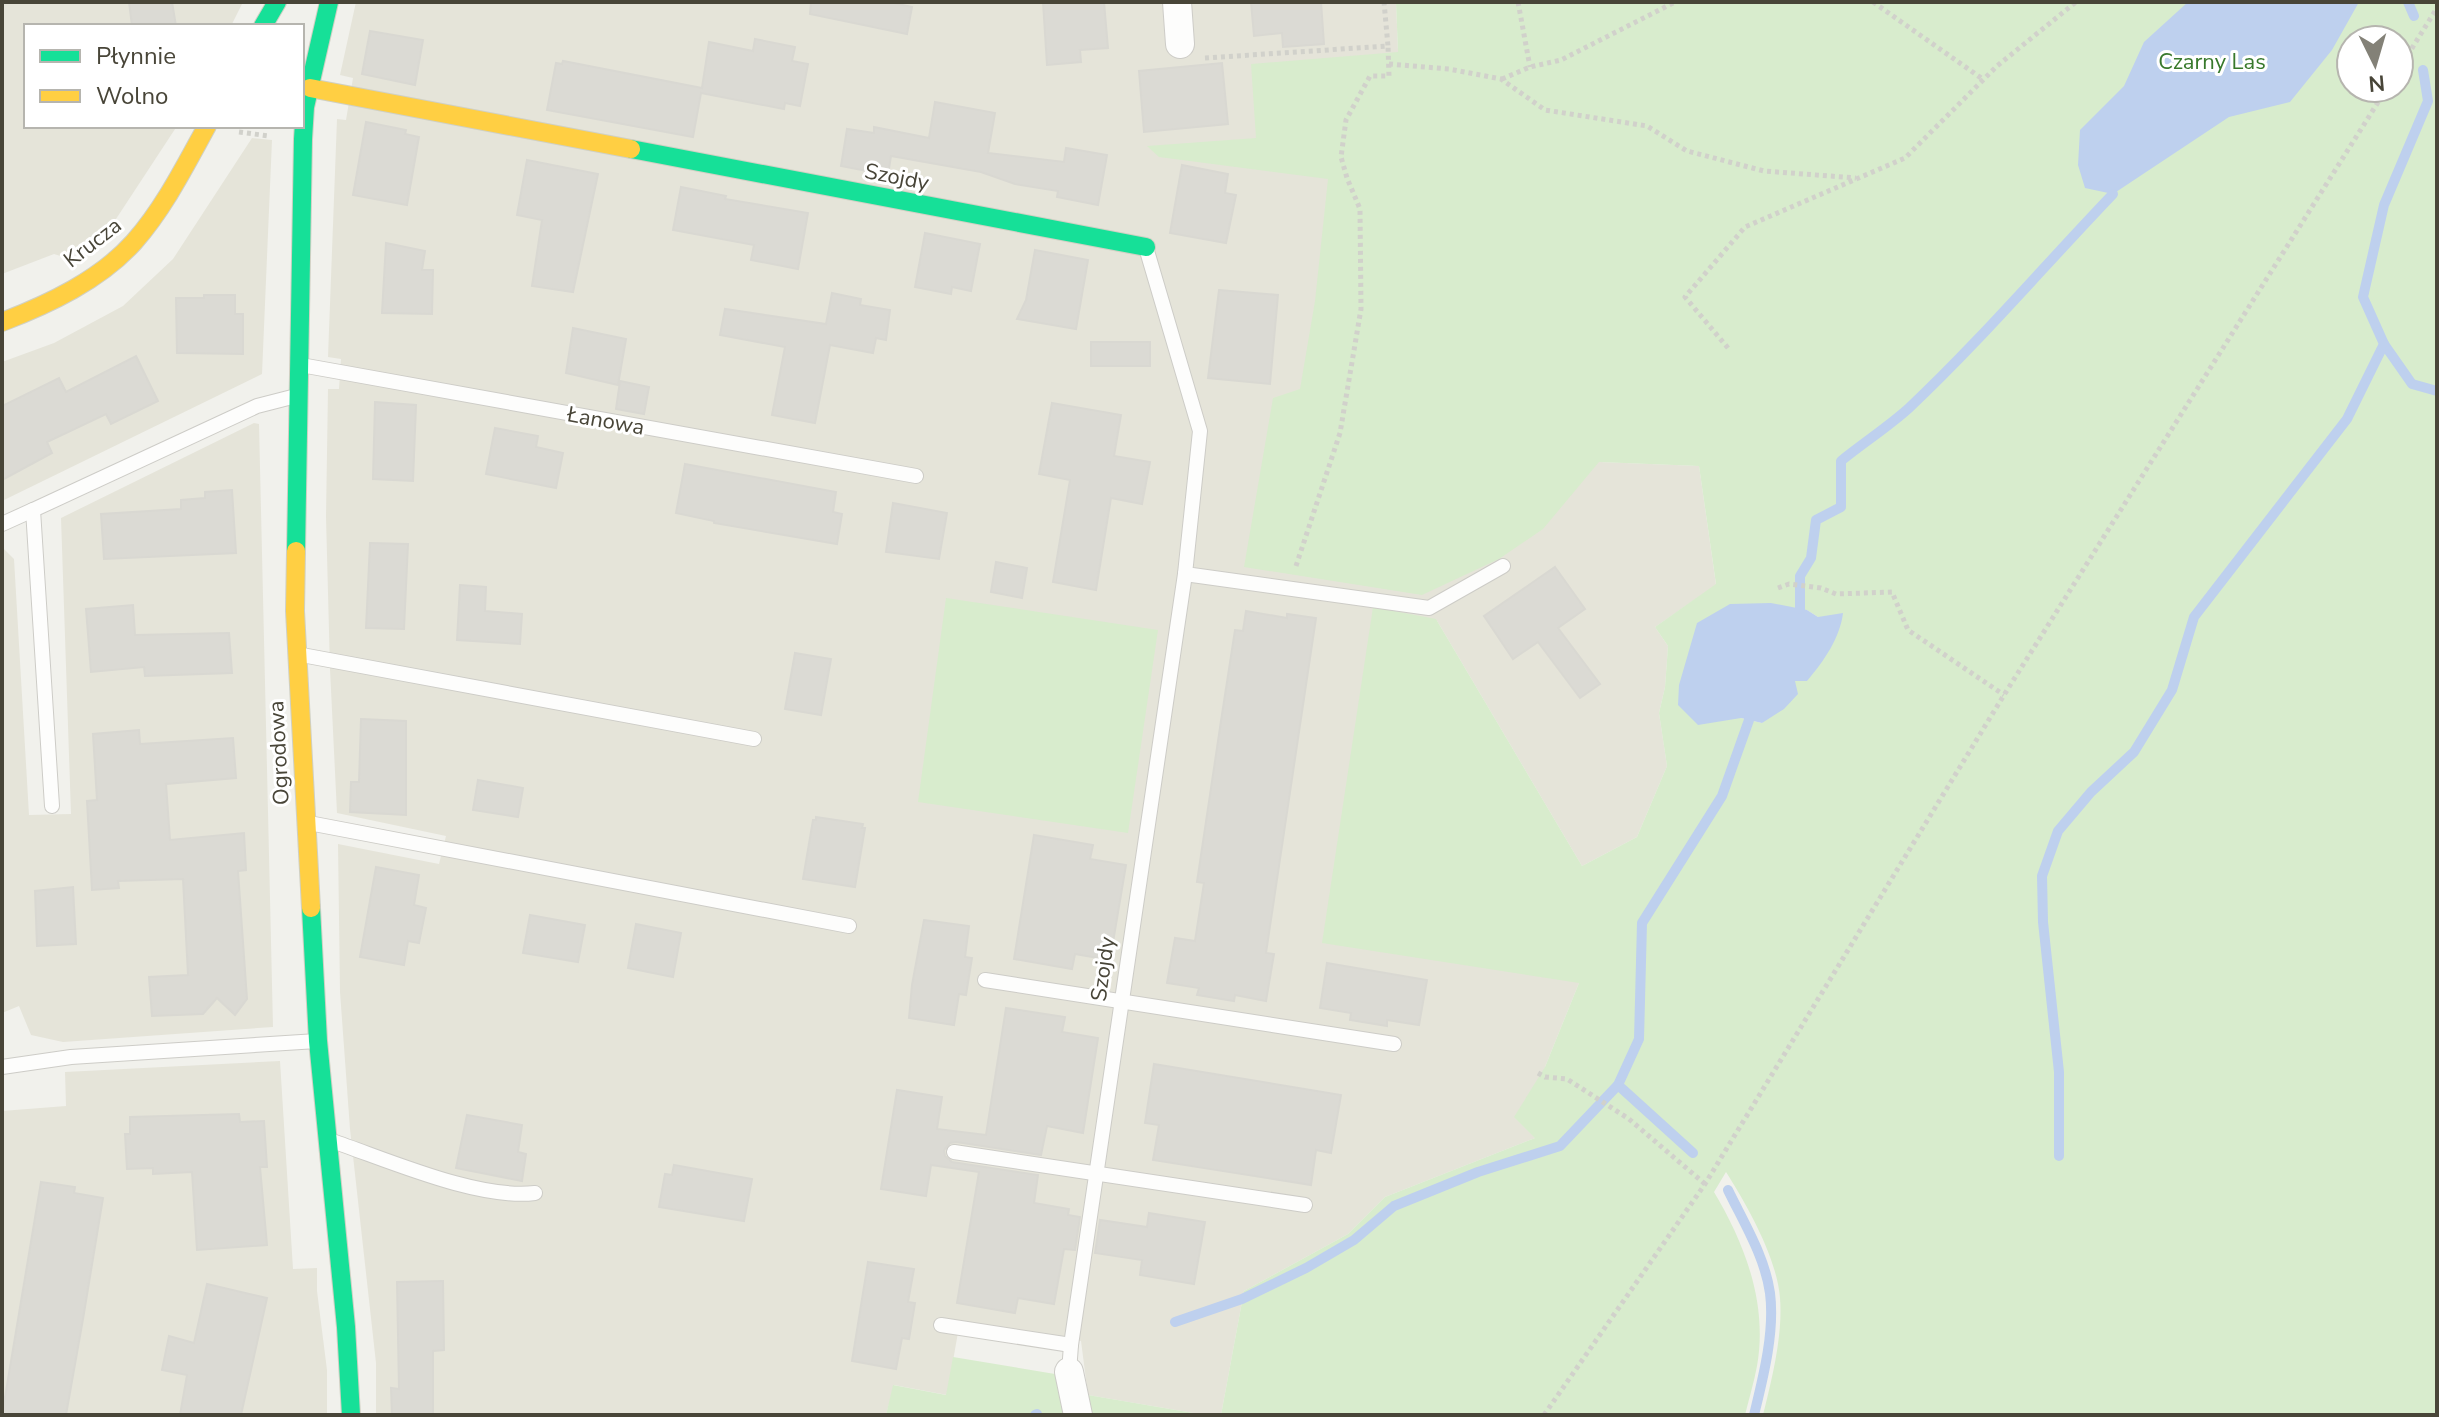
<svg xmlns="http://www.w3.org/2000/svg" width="2439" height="1417" font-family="'Nunito Sans',sans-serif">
	<rect width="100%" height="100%" fill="#f1f1ec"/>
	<g fill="#e5e4d9">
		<path d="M2 2H243L231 26H26V126H177L114 222 67 258 54 254 2 274Z"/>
		<path d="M356 2H1396L1398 52 1599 462 1699 466 1716 585 1655 627 1668 646 1665 687 1659 713 1667 766 1637 837 1582 866 1436 619 1579 983 1545 1067 1535 1138 1385 1197 1348 1234 1244 1291 1221 1415H1205L1088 1395 1081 1341 960 1321 947 1395 894 1385 886 1415H376V1363L350 1129 340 992 338 844 439 864 446 836 337 813 330 669 326 517 328 389H339L341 359 328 357 337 119 346 120 353 78 340 75Z"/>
		<path d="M252 138 272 140 262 374 2 501V362L54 343 123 306 173 259Z"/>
		<path d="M254 423 259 424 273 1027 63 1042 31 1035 19 1006 2 1013V547L14 559 29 815 71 814 61 518Z"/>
		<path d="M280 1061 293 1269 317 1268V1291L327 1370V1415H2V1111L66 1106 65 1072Z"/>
	</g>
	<g fill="#d8eccd" fill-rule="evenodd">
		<path d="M1396 2H2437V1415H1763C1772 1379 1783 1335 1780 1298 1777 1258 1747 1205 1726 1172L1714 1192C1745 1244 1768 1304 1757 1366 1754 1382 1749 1399 1745 1415H1221L1244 1291 1348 1234 1385 1197 1535 1138 1514 1117 1545 1067 1579 983 1322 943 1373 607 1436 619 1582 866 1637 837 1667 766 1659 713 1665 687 1668 646 1655 627 1716 584 1699 466 1599 462 1543 529 1499 559 1422 595 1244 567 1273 398 1300 389 1315 301 1328 179 1159 157 1147 146 1256 138 1251 64 1398 52ZM2351 40H2399V88H2351ZM1807 610 1818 617 1795 681 1762 723 1741 718Z"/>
		<path d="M946 598 1158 630 1128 833 918 802Z"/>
		<path d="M953 1357 1061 1375 1071 1415H886L893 1385 946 1395Z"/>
		<path d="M1088 1395 1205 1415H1092Z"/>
	</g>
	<g fill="#bed0ee">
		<path d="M2188 2H2359L2332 50 2290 102 2229 117 2113 194 2085 188 2078 165 2080 130 2124 86 2144 42Z"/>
		<path d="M1771 603 1807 610 1818 617 1843 613C1840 638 1824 661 1807 681H1795L1798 694 1784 709 1762 723 1741 718 1698 725 1678 705 1679 685 1697 623 1730 604Z"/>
	</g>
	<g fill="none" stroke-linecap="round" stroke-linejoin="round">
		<g stroke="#bed0ee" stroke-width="10">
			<path d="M2408 2 2414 16"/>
			<path d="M2384 344 2412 384 2437 391"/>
			<path d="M1800 609V576L1811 558 1816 520 1841 507V461C1863 443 1888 427 1909 408 1981 340 2045 265 2113 194"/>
			<path d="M1693 1153 1618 1085 1639 1039 1642 923 1722 796 1749 720"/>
			<path d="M2059 1156V1072L2043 922 2042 876 2058 831 2091 792 2134 752 2172 690 2194 617 2347 419 2384 344 2363 297 2384 205 2428 101 2423 70"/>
			<path d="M1728 1190C1744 1223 1765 1257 1770 1293 1775 1332 1763 1378 1754 1415"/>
			<path d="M1175 1322 1242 1299 1306 1268 1354 1240 1394 1206 1478 1172 1560 1146 1618 1085"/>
			<path d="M1035 1415 1037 1414"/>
		</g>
	</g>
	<g fill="#dbdad4" stroke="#d9d8d2" stroke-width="2">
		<path d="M129 2H172L176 26H132Z"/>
		<path d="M811 2H889L912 7 907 34 810 14Z"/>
		<path d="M1043 2H1104L1108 48 1080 50 1081 62 1047 65Z"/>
		<path d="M1251 2H1321L1324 44 1283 47 1282 33 1254 36Z"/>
		<path d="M370 31 423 40 415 85 362 74Z"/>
		<path d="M755 39 795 47 792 61 808 64 800 106 785 103 784 109 701 93 693 137 547 110 556 63 562 64 563 61 702 88 709 42 753 51Z"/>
		<path d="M1222 63 1228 124 1144 132 1139 71Z"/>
		<path d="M935 102 995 113 988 153 1064 162 1066 148 1107 155 1098 205 1057 197 1058 191 1015 184 981 172 891 156 888 175 841 166 847 129 874 133V127L929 138Z"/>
		<path d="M366 122 406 130 405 134 419 137 407 205 353 195Z"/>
		<path d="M527 160 598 174 573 292 532 286 542 220 517 215Z"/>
		<path d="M1182 165 1228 174 1225 193 1236 195 1226 243 1170 233Z"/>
		<path d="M681 187 726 196 725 199 808 213 798 269 751 260 754 245 673 230Z"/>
		<path d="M925 233 980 244 971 291 952 287 951 294 915 287Z"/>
		<path d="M386 243 425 251 422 270H433L432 314 382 313Z"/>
		<path d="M1035 250 1088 260 1076 329 1017 319 1026 300Z"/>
		<path d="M1219 290 1278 295 1270 384 1208 378Z"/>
		<path d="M832 293 861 299 860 305 890 310 886 340 876 338 873 353 830 345 815 423 772 415 785 347 720 335 725 309 826 324Z"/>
		<path d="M204 295H235V314H243V354L177 353 176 298H204Z"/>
		<path d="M573 328 626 339 618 385 566 373Z"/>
		<rect x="1091" y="342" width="59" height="24"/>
		<path d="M136 356 158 401 111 424 106 414 47 442 52 453 2 480V406L59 378 66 392Z"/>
		<path d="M620 381 649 387 644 414 616 409Z"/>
		<path d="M375 402 416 405 413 481 373 479Z"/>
		<path d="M1052 403 1121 415 1114 456 1150 462 1142 504 1111 498 1096 590 1053 582 1070 480 1039 474Z"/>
		<path d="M495 428 538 436 536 447 563 453 556 488 486 474Z"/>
		<path d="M685 464 836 492 833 512 842 514 837 544 714 523V521L676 513Z"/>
		<path d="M232 490 236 553 104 559 101 514 181 509V500L205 498V492Z"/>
		<path d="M893 503 947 513 939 559 886 552Z"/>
		<path d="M370 543 408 544 404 629 366 628Z"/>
		<path d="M996 562 1027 568 1022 598 991 592Z"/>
		<path d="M1555 567 1585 609 1558 628 1600 684 1580 698 1538 642 1513 659 1484 616Z"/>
		<path d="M460 585 486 587 485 611 522 614 520 644 457 640Z"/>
		<path d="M133 605 135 635 229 633 232 673 145 676 144 667 91 672 86 609Z"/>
		<path d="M1246 611 1287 618V614L1316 618 1266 953 1274 954 1266 1001 1235 995 1234 1001 1197 995 1199 988 1167 983 1175 938 1195 941 1204 883 1197 882 1221 721 1235 630 1243 631Z"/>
		<path d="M795 653 831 659 821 715 785 709Z"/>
		<path d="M361 719 406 721V815L350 812 351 782H359Z"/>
		<path d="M139 730 140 744 233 738 236 778 166 784 170 840 244 833 246 870 238 871 247 999 235 1015 217 998 203 1014 152 1016 149 977 188 975 183 879 118 881 119 888 92 890 87 801 97 800 93 734Z"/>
		<path d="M478 780 523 788 518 817 473 810Z"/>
		<path d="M816 817 863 824 862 828H865L855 887 803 879 813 820H816Z"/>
		<path d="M1034 835 1093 845 1090 859 1126 865 1110 960 1075 954 1072 969 1014 959Z"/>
		<path d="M376 867 419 875 414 905 426 908 419 943 408 941 404 965 360 957Z"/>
		<path d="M73 887 76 944 37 946 35 891Z"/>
		<path d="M530 915 585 925 578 962 523 953Z"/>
		<path d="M924 920 969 926 965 957 972 958 966 995 959 994 954 1025 909 1018 912 985Z"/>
		<path d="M636 924 681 933 673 977 628 968Z"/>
		<path d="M1327 963 1427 980 1419 1025 1387 1020V1026L1350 1020 1351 1013 1320 1008Z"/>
		<path d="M1006 1008 1065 1017 1062 1032 1098 1038 1083 1133 1047 1126 1041 1155 956 1142 950 1143 944 1150 945 1156 952 1162 1038 1175 1034 1203 1069 1209 1068 1215 1080 1217 1075 1250 1064 1249 1054 1304 1018 1298 1015 1313 957 1303 979 1172 931 1165 926 1196 881 1189 897 1090 942 1097 937 1129 986 1135Z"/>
		<path d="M1154 1064 1341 1095 1331 1153 1316 1150 1311 1185 1153 1160 1159 1125 1145 1123Z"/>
		<path d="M239 1114 240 1122 264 1121 267 1167H260L267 1245 197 1250 192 1172 153 1174V1168L127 1169 125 1134H130V1117Z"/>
		<path d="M467 1115 522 1125 518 1152 526 1154 522 1181 456 1168Z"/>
		<path d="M674 1165 752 1179 744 1221 659 1207 665 1174 672 1175Z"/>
		<path d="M41 1182 75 1187 74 1193 103 1198 83 1319 66 1415H2Z"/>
		<path d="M1149 1213 1205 1222 1194 1284 1140 1275 1142 1260 1095 1253 1100 1220 1147 1227Z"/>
		<path d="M868 1262 914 1269 908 1302 915 1303 909 1339 902 1338 896 1369 852 1361Z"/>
		<path d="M443 1281 444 1350 433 1351V1415H392L391 1388 399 1389 397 1282Z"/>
		<path d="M207 1284 267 1298 241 1415H180L187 1375 162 1370 169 1336 194 1343Z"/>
	</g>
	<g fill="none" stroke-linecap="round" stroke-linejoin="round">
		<defs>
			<g id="lane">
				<path d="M1147 251 1200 431 1185 574 1429 608 1503 566"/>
				<path d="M301 365 916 476"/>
				<path d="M2 524 33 510"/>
				<path d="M302 655 754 739"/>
				<path d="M52 806 33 510 257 406 296 396"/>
				<path d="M309 823 849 926"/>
				<path d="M985 980 1394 1044"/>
				<path d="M2 1067 71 1057 317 1041"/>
				<path d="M332 1141C388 1160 478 1200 535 1193"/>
				<path d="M954 1152 1305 1205"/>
				<path d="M941 1325 1071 1345"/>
				<path d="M1069 1372 1071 1345 1185 574"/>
			</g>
			<g id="street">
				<path d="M1177 2 1180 44"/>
				<path d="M1069 1372 1078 1415"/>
			</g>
			<g id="fast">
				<path d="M263 26 277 2"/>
				<path d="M631 149 1146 247"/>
				<path d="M296 551 303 139 305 107 329 2"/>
				<path d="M311 908 318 1041 346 1327 351 1415"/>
			</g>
			<g id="slow">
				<path d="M310 88 631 149"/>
				<path d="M2 322C49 304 100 280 134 242 164 208 185 166 207 126"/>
				<path d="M296 551 295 611 311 908"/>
			</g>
		</defs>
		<use href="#lane" stroke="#cdccc7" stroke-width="16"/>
		<use href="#street" stroke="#cdccc7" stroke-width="30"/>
		<use href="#fast" stroke="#d0d0c3" stroke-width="20"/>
		<use href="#slow" stroke="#d0d0c3" stroke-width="20"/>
		<g stroke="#d1d1cb" stroke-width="5" stroke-dasharray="4 4" stroke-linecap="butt">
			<path d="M1518 2 1530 67"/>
			<path d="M1873 2 1984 80"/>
			<path d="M1205 58 1388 46 1384 2"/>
			<path d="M1389 64 1449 69 1501 79 1545 110 1647 126 1687 151 1764 171 1856 178"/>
			<path d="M2399 69 2437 8"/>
			<path d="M1502 79 1530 67 1561 60 1675 2"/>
			<path d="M239 132 269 136"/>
			<path d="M1728 348 1685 297 1745 227 1905 158 1997 66 2076 2"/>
			<path d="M1296 566 1340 433 1361 309 1360 209 1347 178 1341 157 1346 120 1370 76H1389L1388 46"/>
			<path d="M1778 588 1789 584 1821 588 1836 594 1892 592 1908 630 2004 695"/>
			<path d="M1538 1073 1545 1077 1567 1079 1629 1119 1705 1184"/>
			<path d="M1544 1415 1705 1184 2004 695 2387 88"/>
		</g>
		<use href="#lane" stroke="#fdfdfc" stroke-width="14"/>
		<use href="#street" stroke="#fdfdfc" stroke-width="28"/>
		<use href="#fast" stroke="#16e098" stroke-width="18"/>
		<use href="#slow" stroke="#ffcf43" stroke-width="18"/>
	</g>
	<g text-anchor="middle" stroke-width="6" stroke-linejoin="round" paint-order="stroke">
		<g font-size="22" fill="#38792c" stroke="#fff">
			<text x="2212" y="69">Czarny Las</text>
		</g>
		<g font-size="22" fill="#484538" stroke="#fff">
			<text transform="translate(897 176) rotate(11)" y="8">Szojdy</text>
			<text transform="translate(92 242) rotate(-38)" y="8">Krucza</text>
			<text transform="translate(606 420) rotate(10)" y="8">Łanowa</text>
			<text transform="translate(278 753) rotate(-93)" y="8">Ogrodowa</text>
			<text transform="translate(1102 969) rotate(-82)" y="8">Szojdy</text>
		</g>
	</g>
	<rect width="2439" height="1417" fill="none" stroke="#484538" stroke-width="8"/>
	<rect x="24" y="24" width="280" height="104" fill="#ffffff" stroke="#b6b5af" stroke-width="2"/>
	<rect x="40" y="50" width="40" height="12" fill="#16e098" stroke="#b6b5af" stroke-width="2"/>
	<text x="96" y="64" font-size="24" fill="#484538">Płynnie</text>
	<rect x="40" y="90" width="40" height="12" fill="#ffcf43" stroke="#b6b5af" stroke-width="2"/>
	<text x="96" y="104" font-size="24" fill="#484538">Wolno</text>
	<g transform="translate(2375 64) rotate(175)"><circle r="38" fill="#ffffff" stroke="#b6b5af" stroke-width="2"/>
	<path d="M0-6L14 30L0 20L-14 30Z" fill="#838177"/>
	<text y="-12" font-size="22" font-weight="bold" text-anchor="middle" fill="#484538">N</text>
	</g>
</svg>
